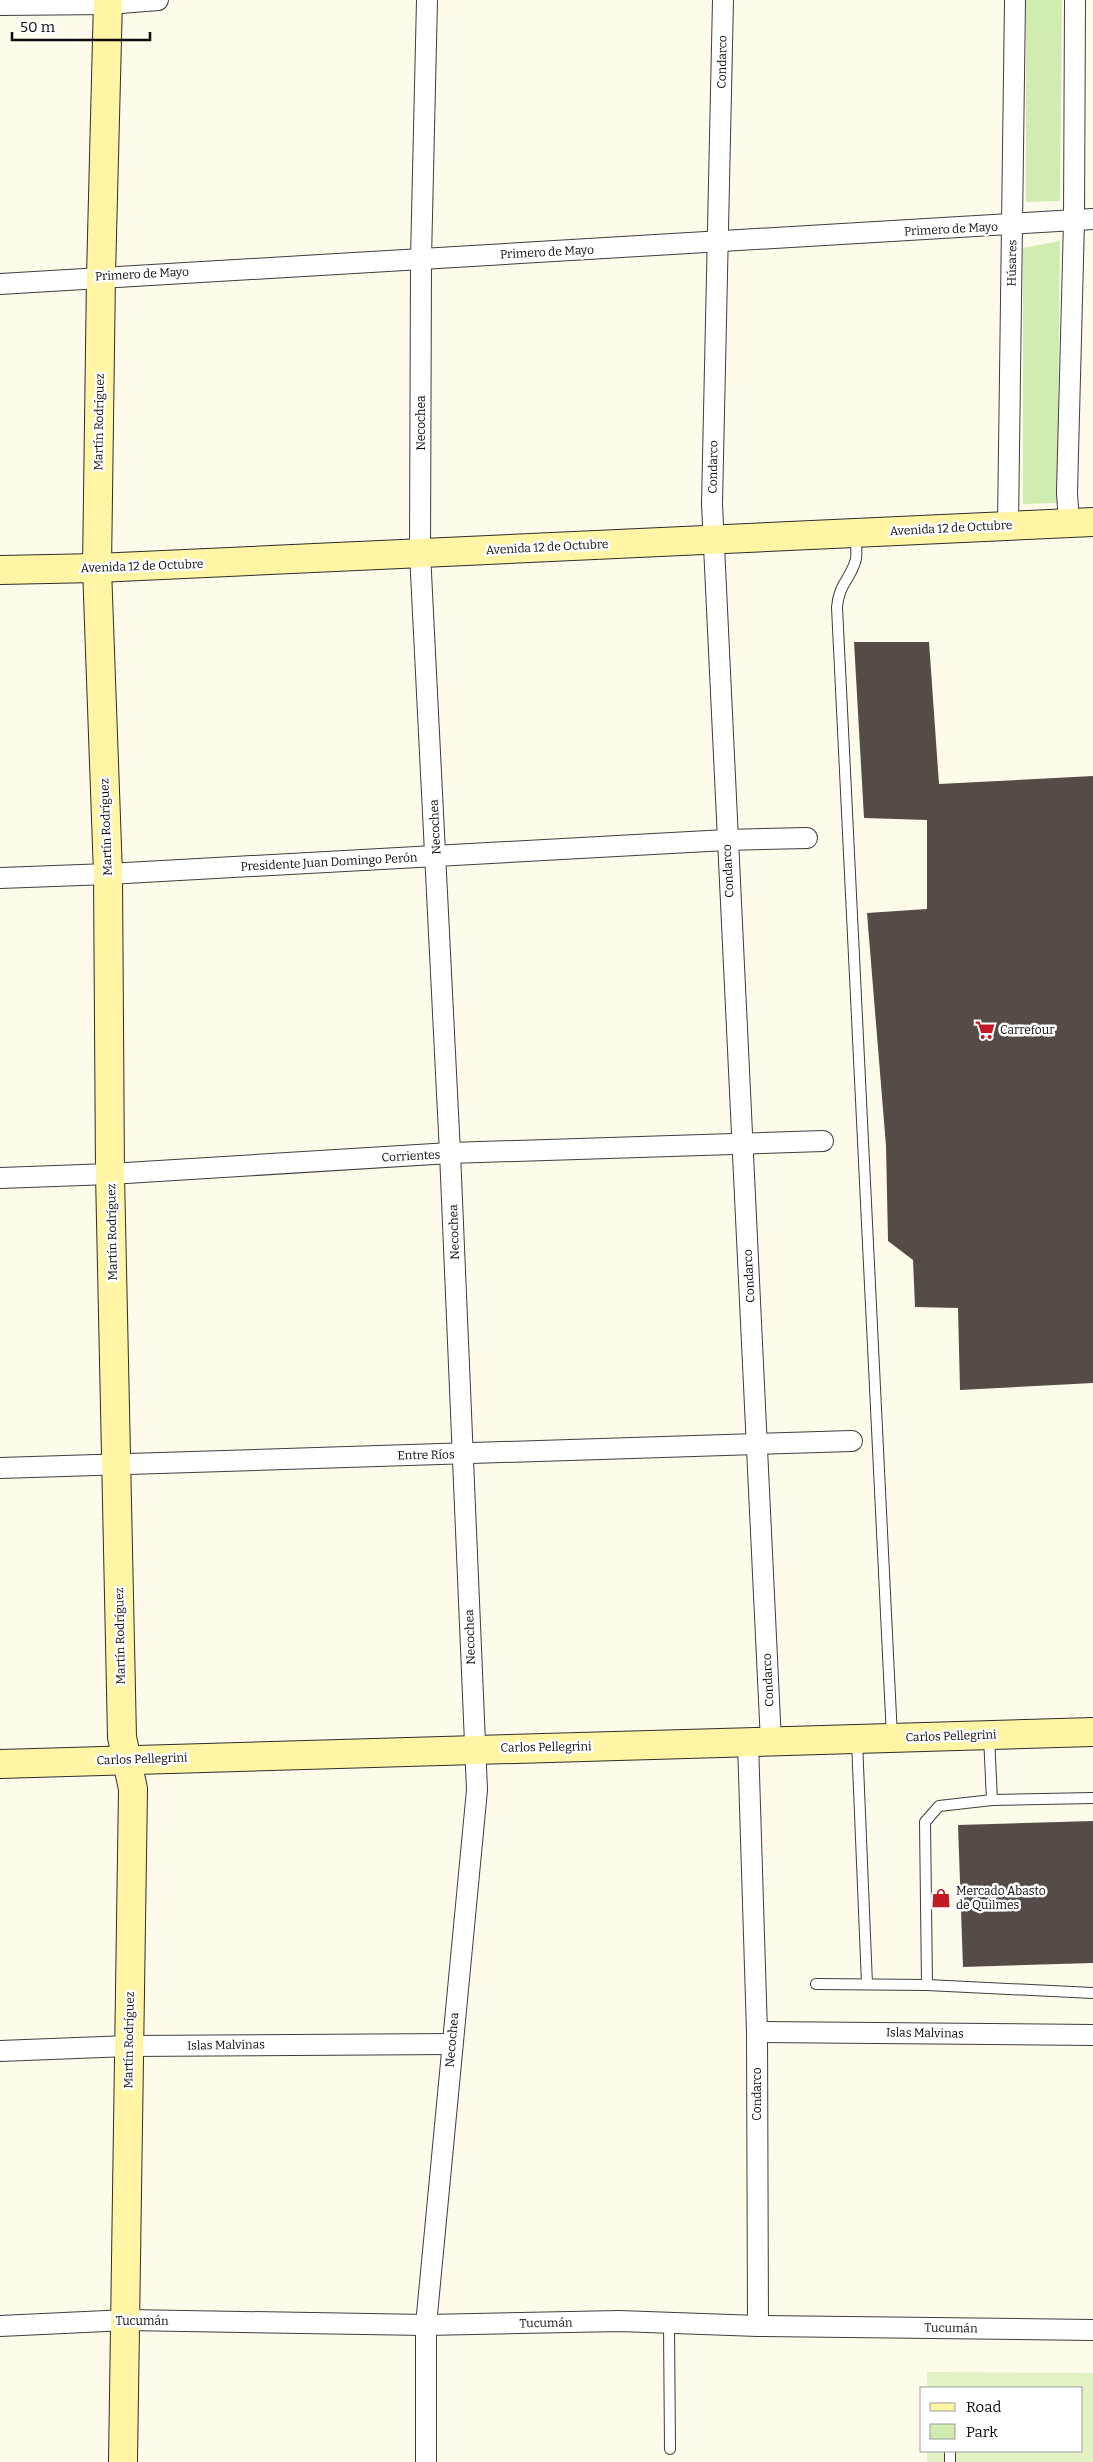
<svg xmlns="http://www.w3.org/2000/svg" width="1093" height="2462" font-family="Bitter,serif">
	<rect width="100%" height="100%" fill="#fffbea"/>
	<g fill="#d0ecb1">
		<path d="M1026 0H1062L1060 201 1026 202Z"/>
		<path d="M1060 241 1057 503 1023 504V248Z"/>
	</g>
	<path fill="#e2f2c3" d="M927 2372 1093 2373V2462H927V2451H1082V2388H927Z"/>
	<g fill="#554c47">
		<path d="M854 642H929L939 784 1093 776V1383L960 1390 958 1308 915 1307 913 1260 888 1241 886 1146 867 913 927 909V820L864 818Z"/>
		<path d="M1093 1821V1963L963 1967 958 1825Z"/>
	</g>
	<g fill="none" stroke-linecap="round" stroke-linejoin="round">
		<defs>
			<g id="lane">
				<path d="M855 535C856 543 857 552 856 559 851 579 839 583 837 607L892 1737"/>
				<path d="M989 1736 992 1800"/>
				<path d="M857 1741 867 1984"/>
				<path d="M816 1984 927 1985 1093 1993"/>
				<path d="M927 1985 925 1822 939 1806 992 1800 1093 1798"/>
				<path d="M669 2324 670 2449"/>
				<path d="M950 2451V2462"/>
			</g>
			<g id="street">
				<path d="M723 0 712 504 771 1742"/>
				<path d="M0 5 108 4 158 0"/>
				<path d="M0 284 1093 219"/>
				<path d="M1069 523 1067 493 1074 221 1075 0"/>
				<path d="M1008 525 1015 0"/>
				<path d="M0 878 108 874 726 840 807 838"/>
				<path d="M0 1178 110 1174 450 1153 823 1141"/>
				<path d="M0 1468 852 1441"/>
				<path d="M748 1742 757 2032 758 2326"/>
				<path d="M757 2032 1093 2035"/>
				<path d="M0 2051 128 2046 452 2044"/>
				<path d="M0 2326 127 2320 426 2325 619 2321 758 2326 1093 2330"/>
				<path d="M426 2462V2325L477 1790 450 1153 420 553 421 259 427 0"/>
			</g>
			<g id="secondary">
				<path d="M108 0 101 276 97 568 108 874 110 1174 122 1737 133 1789 123 2462"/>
				<path d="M0 570 97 568 1093 522"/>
				<path d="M0 1764 1093 1732"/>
			</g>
		</defs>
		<use href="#lane" stroke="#3e3e3e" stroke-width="12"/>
		<use href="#street" stroke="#3e3e3e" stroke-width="22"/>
		<use href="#secondary" stroke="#2d2d2d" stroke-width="30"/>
		<use href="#lane" stroke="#fff" stroke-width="10"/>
		<use href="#street" stroke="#fff" stroke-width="20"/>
		<use href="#secondary" stroke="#fff5a5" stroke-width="28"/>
	</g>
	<defs>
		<symbol id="supermarket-bare" viewBox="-9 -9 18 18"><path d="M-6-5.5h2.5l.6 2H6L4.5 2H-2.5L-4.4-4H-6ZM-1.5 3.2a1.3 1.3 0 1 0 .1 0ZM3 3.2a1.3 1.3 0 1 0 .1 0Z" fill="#c41a23" stroke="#fff" stroke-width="2.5" paint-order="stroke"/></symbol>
		<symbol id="shop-bare" viewBox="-9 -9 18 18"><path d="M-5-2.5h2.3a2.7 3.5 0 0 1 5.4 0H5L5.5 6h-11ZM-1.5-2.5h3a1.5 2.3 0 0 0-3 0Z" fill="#c41a23" stroke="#fff" stroke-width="2.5" paint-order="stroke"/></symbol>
	</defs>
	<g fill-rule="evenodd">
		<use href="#supermarket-bare" x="971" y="1016" width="28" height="28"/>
		<use href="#shop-bare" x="927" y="1884" width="28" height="28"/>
	</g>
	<g text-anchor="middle" stroke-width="5" stroke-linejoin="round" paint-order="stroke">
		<g font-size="12" fill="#0b0b0b" stroke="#fff">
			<text transform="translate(722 62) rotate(-89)" y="4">Condarco</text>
			<text transform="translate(951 229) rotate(-3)" y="4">Primero de Mayo</text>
			<text transform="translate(547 252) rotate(-3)" y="4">Primero de Mayo</text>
			<text transform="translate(1012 263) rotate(-89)" y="4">Húsares</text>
			<text transform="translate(142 274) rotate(-3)" y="4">Primero de Mayo</text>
			<text transform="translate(99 422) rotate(-89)" y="4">Martín Rodríguez</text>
			<text transform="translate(421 423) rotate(-90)" y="4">Necochea</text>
			<text transform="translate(713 467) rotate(-89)" y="4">Condarco</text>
			<text transform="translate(951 528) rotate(-3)" y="4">Avenida 12 de Octubre</text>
			<text transform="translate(547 547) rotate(-3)" y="4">Avenida 12 de Octubre</text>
			<text transform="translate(142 566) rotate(-2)" y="4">Avenida 12 de Octubre</text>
			<text transform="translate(106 827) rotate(-92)" y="4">Martín Rodríguez</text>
			<text transform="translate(435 827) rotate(-93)" y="4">Necochea</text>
			<text transform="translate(329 862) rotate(-3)" y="4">Presidente Juan Domingo Perón</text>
			<text transform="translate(728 871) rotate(-93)" y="4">Condarco</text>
			<text transform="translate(411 1156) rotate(-3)" y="4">Corrientes</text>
			<text transform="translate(112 1232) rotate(-91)" y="4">Martín Rodríguez</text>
			<text transform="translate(454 1232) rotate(-92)" y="4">Necochea</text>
			<text transform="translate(749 1276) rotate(-93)" y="4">Condarco</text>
			<text transform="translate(426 1455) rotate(-1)" y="4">Entre Ríos</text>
			<text transform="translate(120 1636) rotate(-91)" y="4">Martín Rodríguez</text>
			<text transform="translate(470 1637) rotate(-92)" y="4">Necochea</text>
			<text transform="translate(768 1680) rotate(-93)" y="4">Condarco</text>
			<text transform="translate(951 1736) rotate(-2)" y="4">Carlos Pellegrini</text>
			<text transform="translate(546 1747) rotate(-1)" y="4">Carlos Pellegrini</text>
			<text transform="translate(142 1759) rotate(-2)" y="4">Carlos Pellegrini</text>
			<text transform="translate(925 2033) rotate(1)" y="4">Islas Malvinas</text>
			<text transform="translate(129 2040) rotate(-89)" y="4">Martín Rodríguez</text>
			<text transform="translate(452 2040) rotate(-85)" y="4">Necochea</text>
			<text transform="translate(226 2045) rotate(-1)" y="4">Islas Malvinas</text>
			<text transform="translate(757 2094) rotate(-90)" y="4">Condarco</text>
			<text x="142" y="2325">Tucumán</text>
			<text transform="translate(546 2323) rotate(-1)" y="4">Tucumán</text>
			<text transform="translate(951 2328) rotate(1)" y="4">Tucumán</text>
		</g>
		<g font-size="12" fill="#0b0b0b" stroke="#fff" text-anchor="start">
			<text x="1000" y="1034">Carrefour</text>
			<text x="956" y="1895">Mercado Abasto<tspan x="956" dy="14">de Quilmes</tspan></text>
		</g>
	</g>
	<rect x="920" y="2387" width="162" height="65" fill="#ffffff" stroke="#9d9d9d"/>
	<rect x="930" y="2403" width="25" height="8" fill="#fff5a5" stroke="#9d9d9d"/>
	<text x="966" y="2412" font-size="15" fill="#0b0b0b">Road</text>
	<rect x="930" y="2424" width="25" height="15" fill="#d0ecb1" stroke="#9d9d9d"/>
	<text x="966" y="2437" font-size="15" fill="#0b0b0b">Park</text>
	<path d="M12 32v8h138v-8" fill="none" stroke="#0b0b0b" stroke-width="2.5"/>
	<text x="20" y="32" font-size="15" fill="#0b0b0b" stroke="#ffffff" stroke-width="4" paint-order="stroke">50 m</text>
</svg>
